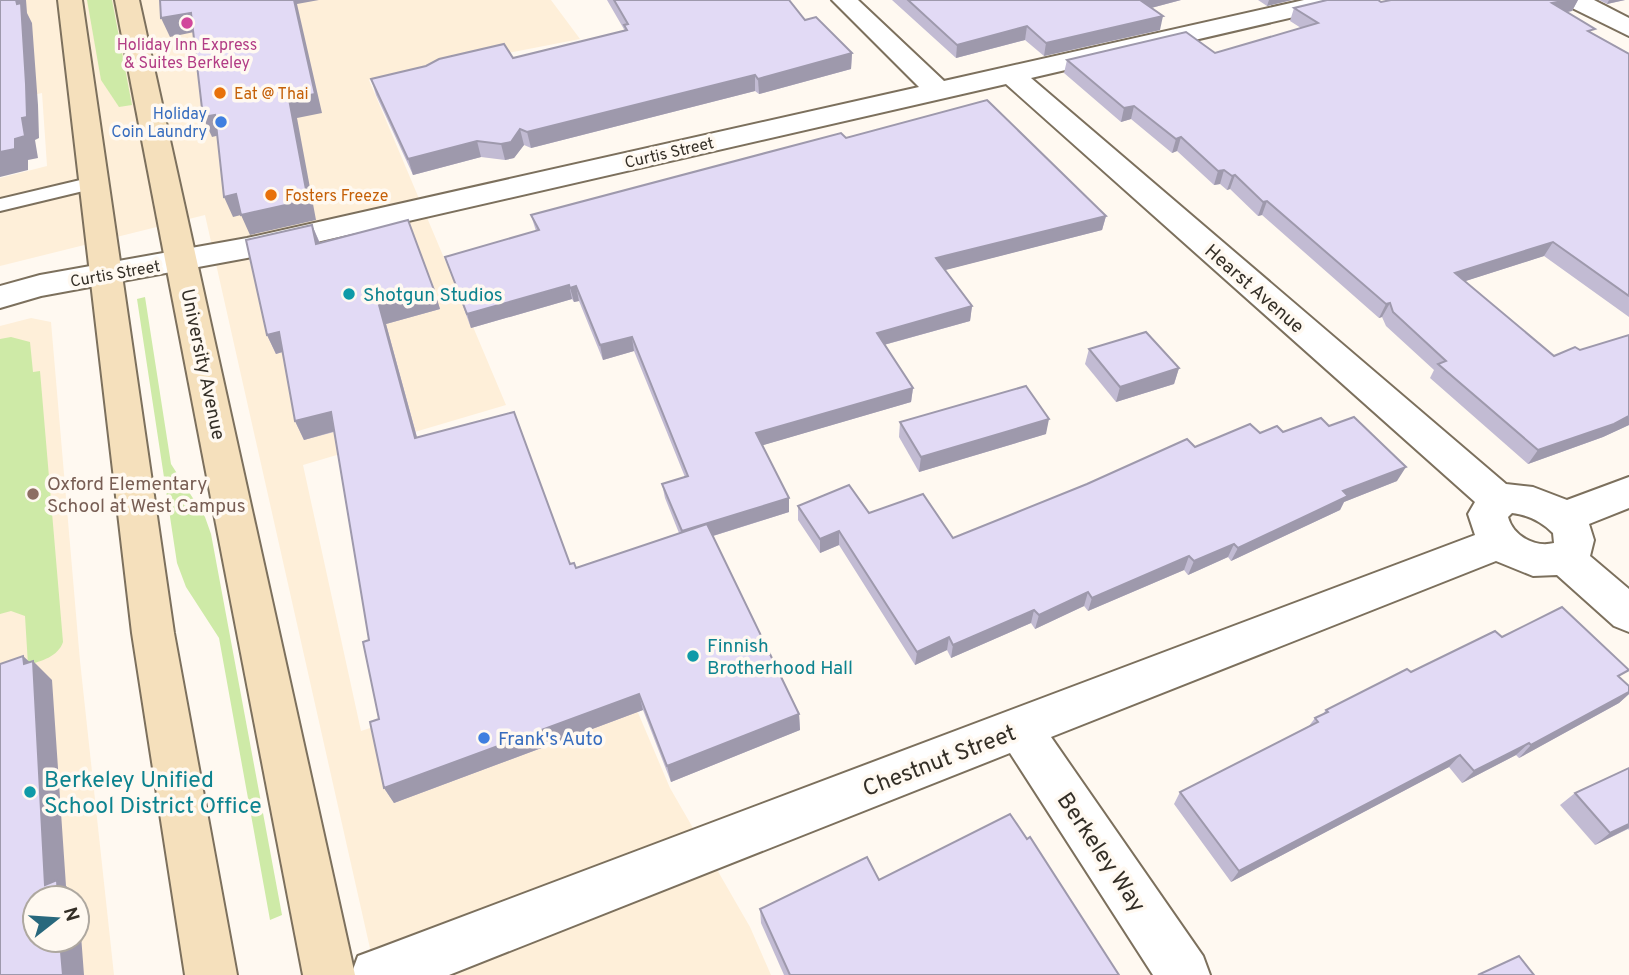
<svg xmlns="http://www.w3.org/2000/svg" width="1629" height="975" font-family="Overpass,sans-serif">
	<rect width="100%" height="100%" fill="#fff9f1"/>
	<g fill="#feefd9" fill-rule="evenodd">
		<path d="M0 0H551L580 39 369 80 506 405 303 465 361 731 611 649 670 788 750 927 771 975H376L205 215 0 266V178L47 166 42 93 0 102Z"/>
		<path d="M31 318 51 322 80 661 114 975H0V326ZM35 898H77V940H35Z"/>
	</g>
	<g fill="#ceeaa7">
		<path d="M87 0H112L132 105 119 107 101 80Z"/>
		<path d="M145 297 171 464 205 517 211 534 282 915 270 920 219 638 186 587 177 563 137 299Z"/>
		<path d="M11 337 30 342 33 372 40 371 63 642C58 657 41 661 28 665L25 616 11 611 0 614V339Z"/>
	</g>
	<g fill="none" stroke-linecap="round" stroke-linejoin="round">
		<defs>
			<path id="lane" d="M93 177 100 179 103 183 100 187 0 211V199Z"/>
			<g id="street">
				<path d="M832 0H858L944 81 1304 0H1349L1346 5 1337 7 1031 78 1506 484 1533 487 1567 500 1629 477V508L1589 524 1594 540 1590 556 1629 589V632L1614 626 1557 575 1533 576 1496 561 1051 737 1203 956 1210 975H1153L1010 753 449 975H351L358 956 377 949 1475 535 1468 514 1475 502 1006 84 247 258 41 296 0 308V286L40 275 247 238 919 87ZM1512 513C1528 515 1541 521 1553 533L1554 543C1535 548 1513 536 1508 517Z"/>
				<path d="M1563 0H1594L1629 18V36L1566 5Z"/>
			</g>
			<g id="secondary">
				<path d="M58 0H82L174 633 237 975H185L132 633Z"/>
				<path d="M115 0H139L355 975H303Z"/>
			</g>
		</defs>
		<use href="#lane" stroke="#7c705d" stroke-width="4"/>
		<use href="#street" stroke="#7c705d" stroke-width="4"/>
		<use href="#secondary" stroke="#7c705d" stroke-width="4"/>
		<use href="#lane" fill="#fff" fill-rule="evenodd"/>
		<use href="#street" fill="#fff" fill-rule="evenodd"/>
		<use href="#secondary" fill="#f5e0bc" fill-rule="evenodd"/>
	</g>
	<g fill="#c2bbd3">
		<path d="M607 0H789L805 20 852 53 851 69 759 94 755 91 531 148 524 145 514 158 505 160 481 157 413 175 376 95 371 79 513 58 625 31Z"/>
		<path d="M892 0H1181L1151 8 1160 30 1044 56 1025 40 956 58Z"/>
		<path d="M1258 0H1292L1267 6Z"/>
		<path d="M1391 0H1578L1572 11 1567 12 1593 34 1629 54V317L1544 256 1465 281 1554 356 1580 350 1629 335V425L1603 437 1528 464 1430 378 1434 370 1386 326 1382 317 1379 318 1262 215 1258 216 1230 189 1227 190 1220 184 1214 185 1177 151 1172 153 1131 119 1121 122 1064 73 1067 60 1215 53 1301 28 1290 21 1294 8 1381 2Z"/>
		<path d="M1599 0H1625L1607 4Z"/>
		<path d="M846 138 1106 216 1102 230 944 270 972 306 970 321 884 345 913 388 911 402 763 445 789 512 713 536 799 714 800 730 671 782 643 710 394 803 384 788 379 719 369 640 334 432 304 440 295 421 283 352 276 354 267 335 312 225 320 243 434 290 440 309 386 324 417 437 576 568 679 533 665 498 662 484 685 477 634 351 603 360 579 301 574 302 572 299 471 328 445 257 536 231 531 215Z"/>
		<path d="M1089 349 1179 368 1174 384 1116 402 1085 364Z"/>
		<path d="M900 422 1046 434 919 472 899 437Z"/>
		<path d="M1329 426 1397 481 1344 502 1340 510 1231 561 1228 557 1188 575 1184 570 1088 611 1084 606 1035 629 1031 623 951 658 947 650 915 665 839 545 820 553 798 520V506L869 513 953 538 1195 447 1260 433 1283 432Z"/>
		<path d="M1502 637 1621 678 1629 686V694L1619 703 1519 758 1516 755 1462 783 1449 767 1231 882 1174 804 1180 792 1309 726 1315 718 1322 715 1326 710 1411 672Z"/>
		<path d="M1629 768V830L1628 829 1595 845 1560 805 1575 793Z"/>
		<path d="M879 880 1119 975H784L761 923 760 909Z"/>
	</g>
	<g fill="#9e99ac">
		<path d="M16 0H26L27 13 32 23 38 105 39 138 35 140 38 158 28 160V170L0 177V152L15 139 22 118Z"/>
		<path d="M294 0H319L297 4 322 113 297 118 316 220 250 235 241 215 289 99Z"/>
		<path d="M1139 0H1181L1136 12Z"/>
		<path d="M1269 0H1292L1267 6Z"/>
		<path d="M1568 0H1578L1572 11 1545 16 1552 3Z"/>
		<path d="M1609 0H1625L1607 4Z"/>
		<path d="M191 13 199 31 170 37 161 18Z"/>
		<path d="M1163 16 1160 30 1044 56 1046 43Z"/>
		<path d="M1027 26 1025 40 956 58 957 45Z"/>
		<path d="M852 53 851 69 759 94 758 79Z"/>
		<path d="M755 75V91L531 148 527 132Z"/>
		<path d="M1134 106 1131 119 1121 122 1124 108Z"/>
		<path d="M215 115 224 134 212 137 203 117Z"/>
		<path d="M520 129 524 145 514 158 505 160 501 144Z"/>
		<path d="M1181 137 1177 151 1172 153 1176 139Z"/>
		<path d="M477 141 481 157 413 175 408 159Z"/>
		<path d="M1224 170 1220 184 1214 185 1218 171Z"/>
		<path d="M1235 175 1230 189 1227 190 1232 176Z"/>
		<path d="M236 194 245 214 233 217 224 197Z"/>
		<path d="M1267 201 1262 215 1258 216 1263 202Z"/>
		<path d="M1106 216 1102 230 934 273 936 258Z"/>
		<path d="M312 225 320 244H316Z"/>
		<path d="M1553 242 1544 256 1447 287 1455 273Z"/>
		<path d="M569 285 572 299 471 328 467 314Z"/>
		<path d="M576 286 579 301 574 302 570 288Z"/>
		<path d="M434 290 440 309 386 324 422 456 415 438 379 305Z"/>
		<path d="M1390 303 1382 317 1379 318 1386 304Z"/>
		<path d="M972 306 970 321 876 347 877 333Z"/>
		<path d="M279 332 288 350 276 354 267 335Z"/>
		<path d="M632 337 634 351 603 360 600 345Z"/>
		<path d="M1179 368 1174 384 1116 402 1120 387Z"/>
		<path d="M913 388 911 402 757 447 756 433Z"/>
		<path d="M331 412 339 430 304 440 295 421Z"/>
		<path d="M1629 416V425L1603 437 1528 464 1538 450Z"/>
		<path d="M1049 419 1046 434 919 472 921 457Z"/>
		<path d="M1406 467 1397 481 1344 502 1340 510 1231 561 1238 548 1343 491Z"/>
		<path d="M789 498V512L684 545 682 531Z"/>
		<path d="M839 531V545L820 553V539Z"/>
		<path d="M1234 544 1228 557 1188 575 1194 561Z"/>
		<path d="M1189 556 1184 570 1088 611 1092 598Z"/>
		<path d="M1088 592 1084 606 1035 629 1039 615Z"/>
		<path d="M1034 610 1031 623 951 658 953 645Z"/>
		<path d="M949 637 947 650 915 665 917 652Z"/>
		<path d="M23 656 33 665V661L52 680 66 886 78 895 84 975H63L60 940H77V898H58L45 885Z"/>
		<path d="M1629 692V694L1619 703 1519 758 1531 745Z"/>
		<path d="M639 694 643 710 394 803 384 788Z"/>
		<path d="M799 714 800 730 671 782 667 766Z"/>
		<path d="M1529 743 1516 755 1462 783 1474 771Z"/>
		<path d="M1460 755 1449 767 1231 882 1239 871Z"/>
		<path d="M1629 824V828L1595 845 1610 833Z"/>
	</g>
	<g fill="#e2daf5" stroke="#9e99ac" stroke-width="2">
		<path d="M0 0H16L17 4 21 3 26 84 27 117 22 118 25 136 15 139V149L0 152Z"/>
		<path d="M160 0H294L315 94 289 99 308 200 241 215 236 194 224 197 215 115 203 117 191 13 161 18Z"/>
		<path d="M614 0H789L805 20 816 17 852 53 758 79 755 75 527 132 520 129 511 142 501 144 477 141 408 159 371 79 426 66 439 59 504 44 513 58 627 30 624 25 628 24Z"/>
		<path d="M908 0H1140L1163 16 1046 43 1027 26 957 45Z"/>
		<path d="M1327 0H1378L1381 2 1391 0H1568L1552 3 1595 29 1588 31 1629 54V296L1553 242 1455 273 1554 356 1575 347 1580 350 1629 335V416L1614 424 1538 450 1438 364 1446 361 1393 312 1390 303 1386 304 1267 201 1263 202 1235 175 1232 176 1224 170 1218 171 1181 137 1176 139 1134 106 1124 108 1067 60 1186 32 1215 53 1318 23 1294 8Z"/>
		<path d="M987 100 1106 216 936 258 972 306 877 333 913 388 756 433 789 498 682 531 662 484 688 476 632 337 600 345 576 286 570 288 569 285 467 314 445 257 539 230 531 215 841 133 846 138Z"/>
		<path d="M408 220 434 290 379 305 415 438 514 412 570 564 574 563 576 568 707 524 799 714 667 766 639 694 384 788 370 722 379 719 363 642 369 640 331 412 295 421 279 332 267 335 246 240 312 225 316 244Z"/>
		<path d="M1146 332 1179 368 1120 387 1089 349Z"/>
		<path d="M1026 386 1049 419 921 457 900 422Z"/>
		<path d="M1354 417 1406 467 1343 491 1348 496 1238 548 1234 544 1194 561 1189 556 1092 598 1088 592 1039 615 1034 610 953 645 949 637 917 652 839 531 820 539 798 506 849 485 869 513 923 494 953 538 1087 484 1187 439 1195 447 1250 424 1260 433 1277 426 1283 432 1321 418 1329 426Z"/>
		<path d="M1562 607 1629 670 1618 676 1629 686V692L1531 745 1529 743 1474 771 1460 755 1239 871 1180 792 1318 722 1315 718 1328 712 1326 710 1407 669 1411 672 1495 631 1502 637Z"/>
		<path d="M23 656 24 664 33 661 45 885 57 880 58 898H35V940H60L63 975H0V664Z"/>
		<path d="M1629 768V824L1610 833 1575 793Z"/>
		<path d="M1010 814 1027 839 1030 837 1119 975H790L760 909 867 857 879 880Z"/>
		<path d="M1519 956 1534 975H1478Z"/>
	</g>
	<circle fill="#d1479c" stroke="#fff9f1" stroke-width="2.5" cx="187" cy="23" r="7"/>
	<g fill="#e8710a" stroke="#fff9f1" stroke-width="2.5">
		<circle cx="220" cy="93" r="7"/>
		<circle cx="271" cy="195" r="7"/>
	</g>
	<g fill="#3f7fe0" stroke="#fff9f1" stroke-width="2.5">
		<circle cx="221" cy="122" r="7"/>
		<circle cx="484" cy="738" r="7"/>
	</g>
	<g fill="#0f9aa8" stroke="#fff9f1" stroke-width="2.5">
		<circle cx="349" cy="294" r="7"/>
		<circle cx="693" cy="656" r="7"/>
		<circle cx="30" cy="792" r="7"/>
	</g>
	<circle fill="#8d6e63" stroke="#fff9f1" stroke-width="2.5" cx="33" cy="494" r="7"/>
	<g text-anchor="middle" stroke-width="7" stroke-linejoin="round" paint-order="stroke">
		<g font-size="16" fill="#b23c85" stroke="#fff9f1">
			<text x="187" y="50">Holiday Inn Express<tspan x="187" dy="18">&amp; Suites Berkeley</tspan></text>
		</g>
		<g font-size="16" fill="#c56008" stroke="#fff9f1" text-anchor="start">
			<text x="234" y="99">Eat @ Thai</text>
			<text x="285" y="201">Fosters Freeze</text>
		</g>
		<g font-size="16" fill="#366cbe" stroke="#fff9f1" text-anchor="end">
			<text x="207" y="119">Holiday<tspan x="207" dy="18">Coin Laundry</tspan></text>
		</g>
		<g font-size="16" fill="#342f27" stroke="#fff9f1">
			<text transform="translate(669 152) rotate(-13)" y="6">Curtis Street</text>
			<text transform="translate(115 273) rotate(-10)" y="6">Curtis Street</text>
		</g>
		<g font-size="19" fill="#342f27" stroke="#fff9f1">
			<text transform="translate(1255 288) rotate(41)" y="7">Hearst Avenue</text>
			<text transform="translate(204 364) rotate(78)" y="7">University Avenue</text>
		</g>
		<g font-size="19" fill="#0d838f" stroke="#fff9f1" text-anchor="start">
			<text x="363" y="301">Shotgun Studios</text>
			<text x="707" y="652">Finnish<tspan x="707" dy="22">Brotherhood Hall</tspan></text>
		</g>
		<g font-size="19" fill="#785e54" stroke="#fff9f1" text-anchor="start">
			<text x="47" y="490">Oxford Elementary<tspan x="47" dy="22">School at West Campus</tspan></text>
		</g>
		<g font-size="19" fill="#366cbe" stroke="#fff9f1" text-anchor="start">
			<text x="498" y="745">Frank's Auto</text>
		</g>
		<g font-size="23" fill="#342f27" stroke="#fff9f1">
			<text transform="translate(939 760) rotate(-21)" y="8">Chestnut Street</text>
			<text transform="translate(1102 852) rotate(56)" y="8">Berkeley Way</text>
		</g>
		<g font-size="23" fill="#0d838f" stroke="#fff9f1" text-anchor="start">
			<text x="44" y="787">Berkeley Unified<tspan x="44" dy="26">School District Office</tspan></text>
		</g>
	</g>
	<g transform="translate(56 919) rotate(73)"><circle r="33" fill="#fff9f1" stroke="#aea8a0" stroke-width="2"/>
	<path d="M0-5L12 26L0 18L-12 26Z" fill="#28687d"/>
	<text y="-10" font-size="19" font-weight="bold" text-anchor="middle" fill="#342f27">N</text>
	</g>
</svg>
